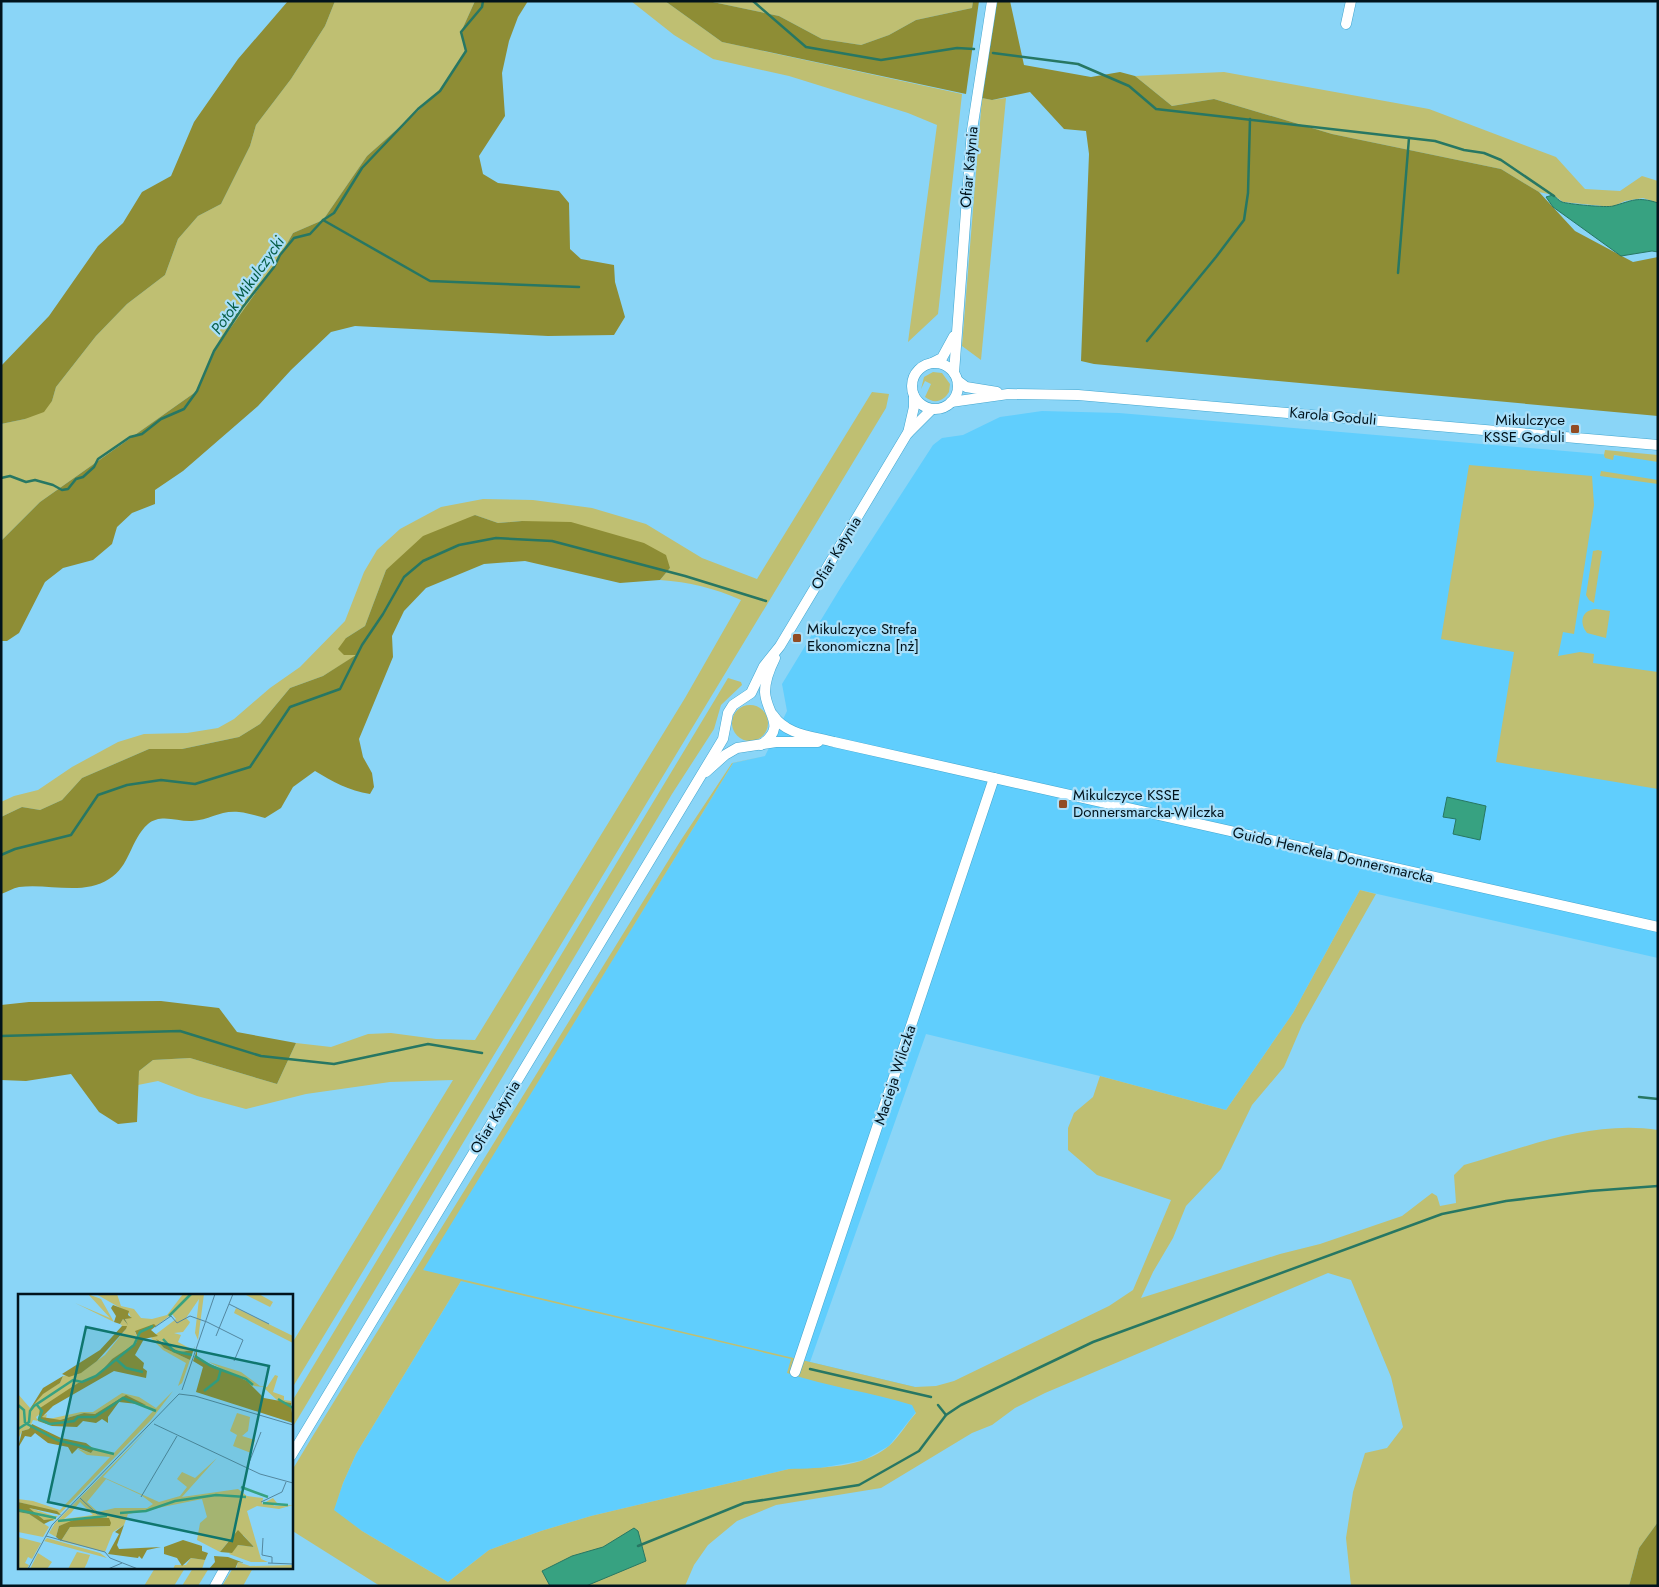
<svg xmlns="http://www.w3.org/2000/svg" width="1659" height="1587" font-family="Jost,sans-serif">
	<rect width="100%" height="100%" fill="#8ad5f7"/>
	<path fill="#60cefd" d="M1042 411 1119 413 1658 459V958L1360 890 1293 1013 1226 1110 1100 1076 926 1034 810 1362 915 1387 916 1412 889 1446 864 1460 815 1469H789L591 1516 541 1531 489 1550 448 1582 362 1531 333 1511 343 1483 356 1454 461 1281 422 1270 733 763 765 756 787 711 782 684 841 587 933 445 942 438 963 435 1000 417Z"/>
	<g fill="#bfbf72" fill-rule="evenodd">
		<path d="M335 1H475L461 32 466 51 440 91 367 156 323 220 293 233 274 267 214 351 197 391 40 502 1 541V424L25 419 52 401 56 387 96 336 127 304 165 275 178 239 198 216 221 204 250 146 256 125 291 79 325 26Z"/>
		<path d="M631 1H665L722 42 962 94 938 314 908 342 937 125 908 113 789 76 713 59 674 35Z"/>
		<path d="M708 1H973L972 8 916 20 889 35 861 45 822 39 779 16Z"/>
		<path d="M1224 72 1429 109 1556 157 1585 189 1620 191 1642 176 1658 181V203L1643 198 1625 201 1612 207 1563 202 1553 195 1539 192 1501 169 1332 134 1214 99 1172 106 1135 76Z"/>
		<path d="M982 98 992 100 1006 98 981 360 962 346Z"/>
		<path d="M933 372 942 373 950 384 949 392C943 402 934 404 925 397L931 384 925 381 921 389 924 377Z"/>
		<path d="M872 392 889 394 886 408 291 1390V1345L453 1080 390 1082 306 1094 246 1109 197 1096 158 1081 138 1085 139 1071 153 1060 190 1058 277 1084 296 1043 331 1047 368 1034 391 1033 436 1039 475 1040 685 698 741 600C714 588 689 582 660 580L670 568 522 521 498 523 475 515 386 570 365 626 346 638 357 655 323 676 290 688 260 724 239 737 182 749H149L82 778 62 800 40 810 22 807 1 817V802L14 796 38 790 72 767 118 742 144 734 187 733 218 728 234 719 270 688 300 667 345 621 364 572 377 550 400 529 441 507 483 499 533 500 592 508 646 524 702 558 757 579Z"/>
		<path d="M1605 450 1658 455V462L1614 455 1613 460 1605 458 1604 455Z"/>
		<path d="M1469 465 1592 476 1594 505 1574 634 1563 632 1558 656 1580 652 1594 654 1593 663 1658 672V789L1496 762 1514 652 1441 639Z"/>
		<path d="M1601 471 1658 480V484L1600 476Z"/>
		<path d="M1598 550 1602 551 1594 603 1589 600 1586 595 1593 551Z"/>
		<path d="M1596 609 1610 611 1606 638 1587 633C1579 623 1581 610 1596 609Z"/>
		<path d="M728 678 741 682 742 685 721 705 714 729 672 794 291 1430V1403Z"/>
		<circle cx="750" cy="723" r="18"/>
		<path d="M765 756 733 763 423 1270 915 1387 936 1386 954 1381 1109 1306 1133 1290 1171 1200 1097 1175 1068 1150V1128L1074 1113 1093 1097 1100 1076 1226 1110 1293 1013 1360 890 1376 894 1302 1025 1284 1067 1252 1105 1221 1169 1186 1206 1173 1238 1153 1272 1141 1298 1280 1254 1320 1244 1402 1216 1432 1193 1437 1196 1440 1206 1456 1203 1454 1175 1464 1165C1526 1147 1592 1120 1658 1130V1522L1639 1548 1629 1586H1351L1346 1538 1353 1492 1365 1453 1387 1448 1403 1427 1391 1377 1351 1280 1328 1273 1045 1393 1015 1408 992 1425 972 1433 881 1488 776 1505 737 1521 708 1545 694 1565 685 1586H380L291 1530V1472L314 1434 681 840 732 763ZM461 1281 791 1359 787 1373C828 1387 871 1392 912 1405L916 1413C907 1423 899 1437 889 1446 863 1468 821 1468 789 1469L591 1516 541 1531 489 1550 448 1582 362 1531 334 1510 343 1483 356 1454Z"/>
		<path d="M155 1568H185L174 1586H144Z"/>
		<path d="M193 1568H209L198 1586H182Z"/>
		<path d="M233 1568H253L243 1586H222Z"/>
	</g>
	<g fill="#8e8d35">
		<path d="M288 1H335L325 26 291 79 256 125 250 146 221 204 198 216 178 239 165 275 127 304 96 336 56 387 52 401 44 412 25 419 1 424V366L49 316 98 246 123 223 142 192 171 176 194 122 238 59Z"/>
		<path d="M475 1H528L518 17 509 41 502 73 505 116 479 156 483 174 498 183 559 191 569 203 570 249 581 259 614 265 615 282 625 317 614 335 548 336 355 326 331 332 291 370 258 406 183 471 155 490V504L132 513 117 527 112 544 93 560 63 568 45 582 19 633 7 641H1V541L40 502 197 391 214 351 274 267 293 233 323 220 367 156 440 91 466 51 461 32Z"/>
		<path d="M665 1H708L779 16 822 39 861 45 889 35 916 20 972 8 973 1H979L966 94 722 42Z"/>
		<path d="M997 1H1010L1024 65 1091 77 1120 72 1135 76 1172 106 1214 99 1332 134 1501 169 1539 192 1575 231 1633 262 1658 257V416L1094 364 1081 361 1089 154 1086 131 1064 129 1030 92 992 100 982 98Z"/>
		<path d="M475 515 498 523 522 521 571 522 644 543 666 555 670 568 660 580 620 583 525 561 484 564 426 588 404 611 392 636 393 657 359 739 363 757 372 773 374 787 370 794C349 791 332 781 315 771L293 787 281 808 265 818C257 816 248 813 239 812 220 810 210 820 192 821 178 822 161 813 148 824 130 840 130 867 109 879 83 896 48 883 19 887 13 888 7 892 1 894V817L22 807 40 810 62 800 82 778 149 749H182L239 737 260 724 290 688 323 676 356 655H344L338 649 346 638 365 626 386 570 423 536Z"/>
		<path d="M161 1001 219 1008 237 1032 296 1043 277 1084 190 1058 153 1060 139 1071 137 1122 118 1124 99 1112 71 1074 26 1081 1 1080V1005L29 1002Z"/>
		<path d="M1658 1522V1586H1629L1639 1548Z"/>
	</g>
	<g fill="#37a281" stroke="#277763">
		<path d="M1553 195C1556 197 1559 201 1562 202 1568 204 1607 208 1613 206 1632 201 1637 196 1658 203V252L1652 251 1621 256 1553 207 1546 197Z"/>
		<path d="M1447 797 1486 806 1480 840 1453 834 1456 819 1443 817Z"/>
		<path d="M634 1528 638 1531 646 1561 586 1586H550L542 1571 572 1556 603 1547Z"/>
	</g>
	<g fill="none" stroke-linecap="round" stroke-linejoin="round">
		<g stroke="#277763" stroke-width="2.5">
			<path d="M753 1 806 47 881 60 957 48 974 49"/>
			<path d="M993 53 1078 64 1129 86 1156 109 1409 138 1435 141 1464 150 1484 153 1501 160 1554 196"/>
			<path d="M323 220 430 281 579 287"/>
			<path d="M1398 273 1409 138"/>
			<path d="M1147 341 1216 257 1244 220 1248 193 1250 119"/>
			<path d="M1 478 10 476 26 482 35 480 53 485 62 490 68 489 76 479 83 477 94 467 98 459 130 437 142 434 161 419 184 409 197 391 214 351 242 308 274 267 280 255 294 238 310 234 323 220 334 213 362 168 418 109 440 91 466 51 461 32 482 7 483 1"/>
			<path d="M1 855 15 849 71 835 98 795 127 785 161 780 195 784 250 767 290 707 340 689 362 645 383 614 404 577 423 561 459 545 496 538 552 541 685 576 766 601"/>
			<path d="M1 1036 180 1031 261 1056 334 1064 428 1044 482 1053"/>
			<path d="M1639 1097 1658 1099"/>
			<path d="M810 1369 931 1397"/>
			<path d="M938 1405 946 1415"/>
			<path d="M638 1546 744 1503 859 1485 919 1451 946 1415 961 1405 1093 1342 1442 1214 1506 1201 1590 1191 1658 1186"/>
		</g>
		<defs>
			<g id="minor">
				<path d="M1346 24 1351 1"/>
				<path d="M932 363 942 358 954 336"/>
				<circle cx="935" cy="386" r="23"/>
				<path d="M954 373 972 130 992 1"/>
				<path d="M958 381 966 387 997 392"/>
				<path d="M951 402 1008 394 1078 395 1658 445"/>
				<path d="M908 433 914 407V396"/>
				<path d="M773 715C786 735 812 736 834 742L1658 927"/>
				<path d="M761 745C788 726 766 714 765 692 765 681 770 668 775 658"/>
				<path d="M706 772 725 755 737 748 776 742H818"/>
				<path d="M795 1372 994 778"/>
				<path d="M291 1456 723 739 728 713 733 705 751 693 764 666 780 646 907 434 932 409"/>
				<path d="M215 1586 225 1568"/>
			</g>
		</defs>
		<use href="#minor" stroke="#42a6cf" stroke-width="11"/>
		<use href="#minor" stroke="#fff" stroke-width="10"/>
	</g>
	<g fill="#924c23" stroke="#a9dff9" stroke-width="2">
		<rect x="1570" y="424" width="10" height="10" rx="2.5"/>
		<rect x="792" y="633" width="10" height="10" rx="2.5"/>
		<rect x="1058" y="799" width="10" height="10" rx="2.5"/>
	</g>
	<g text-anchor="middle" stroke-width="4.5" stroke-linejoin="round" paint-order="stroke">
		<g font-size="15" fill="#01131c" stroke="#a9dff9">
			<text transform="translate(969 167) rotate(-85)" y="5">Ofiar Katynia</text>
			<text transform="translate(1333 416) rotate(5)" y="5">Karola Goduli</text>
			<text transform="translate(836 553) rotate(-59)" y="5">Ofiar Katynia</text>
			<text transform="translate(1333 855) rotate(13)" y="5">Guido Henckela Donnersmarcka</text>
			<text transform="translate(895 1075) rotate(-72)" y="5">Macieja Wilczka</text>
			<text transform="translate(495 1117) rotate(-59)" y="5">Ofiar Katynia</text>
		</g>
		<g font-size="15" fill="#01131c" stroke="#a9dff9" text-anchor="start">
			<text x="1565" y="425" text-anchor="end">Mikulczyce<tspan x="1565" dy="17">KSSE Goduli</tspan></text>
			<text x="807" y="634">Mikulczyce Strefa<tspan x="807" dy="17">Ekonomiczna [nż]</tspan></text>
			<text x="1073" y="800">Mikulczyce KSSE<tspan x="1073" dy="17">Donnersmarcka-Wilczka</tspan></text>
		</g>
		<g font-size="16" font-style="italic" fill="#085e48" stroke="#a9dff9">
			<text transform="translate(247 285) rotate(-55)" y="6">Potok Mikulczycki</text>
		</g>
	</g>
	<g transform="translate(18 1294)">
		<rect width="275" height="275" fill="#8ad5f7"/>
		<path d="M70 0 83 5 96 28 57 9 92 24ZM78 0H99L103 12 116 15 123 24 134 25 149 21 165 0H186L180 46 177 39 181 5 168 24 172 28 171 30 165 38 156 39 163 41 160 48 175 56 162 58 141 46 146 54 172 66 164 89 160 92 168 69 145 56 133 44 158 25 154 20 138 32 117 38 120 44 114 53 94 65 80 81 60 89 18 123 20 127 15 126 11 135 4 137 0 145V100L12 114 24 100 42 89 45 82 64 78 87 61 108 35 102 30 105 25 109 30 107 24H113L111 19ZM241 0 255 8 252 13 228 1ZM218 14 275 42V49L216 19ZM191 68 223 78 242 92 249 93 257 81 260 82 255 98 266 102V106L273 107 275 113 273 109 260 107 245 93 236 92ZM155 97 133 126 35 227 26 226 9 213 36 222H40L39 218 0 208V205L15 207 42 216 92 163 69 161 58 154 73 159 76 155 96 159 135 117 110 102 77 120 66 119 42 126 30 127 24 122 29 120 28 124 31 125 63 118H75L104 99 121 103 138 114ZM219 119 232 123 230 137 224 142 237 146 233 159 215 152 219 141 212 137ZM131 134H134H131L85 183 141 208 162 202 169 193 159 185 164 178 177 184 199 164 164 203 220 195 229 202 245 204 244 210 255 204 259 209 255 212 275 211 261 215 239 212 229 217 243 265 250 268H233L211 260 220 251 236 253 225 241 210 248 202 258 179 246 182 229 189 223 184 205 110 220 106 231 95 238 87 258 43 247 52 233 92 232 91 225 64 224 41 232 38 243 31 239 37 229ZM88 185 123 201 135 210 129 214H97L80 218 69 208ZM62 208 75 221 46 225 53 219ZM0 218 11 220 31 233 25 243 0 238ZM0 243 23 249 14 265 10 263 7 269 11 271 9 275H0ZM29 244 82 259 89 264 26 247ZM59 258 72 261 69 269 66 275H50ZM20 259 34 268 29 275H12ZM173 264 187 266 184 275H155L157 271H168ZM220 268 232 272 275 271V275H218Z" fill="#bfbf72" fill-rule="evenodd"/>
		<path d="M95 11 111 17 110 21 114 24 107 25 110 31 105 25 102 30 96 28 98 22 93 14ZM136 30 138 32 133 36 140 42 126 45 117 61 126 69 125 74 129 77 128 84 96 77 35 112 24 123 42 126 66 119 77 120 108 101 128 111 101 108 90 123V129L84 125 78 129 65 127 59 133 34 132 20 127 22 114 60 89 80 81 94 65 118 49 120 44 117 37ZM104 32H109L108 35 79 67 63 79 51 83 44 80 82 56ZM138 45 162 58 175 56 177 52 172 66 146 54ZM179 56V64L229 87 246 104 273 109 275 129 178 98 185 73 175 67ZM45 82 42 89 25 100 12 115 25 94ZM14 130 43 144 68 149 76 155 73 159 60 154 54 160 50 153 30 149 17 139 13 143 7 142 0 154 4 137 11 135ZM0 208 39 217 43 221 11 214 26 226 36 225 26 230 11 220 0 218ZM60 224H91L93 229 92 232 52 233 43 247 38 243 41 232ZM106 231 99 251 101 255 143 253 129 256 124 265 121 262 120 264 90 260 101 240 97 238ZM220 236 236 253 220 251 214 259 202 258ZM165 246 184 252V257L190 259 187 266 173 264 164 272 159 264 146 260V253ZM196 262 210 263 226 269 220 268 217 275H191L197 268Z" fill="#8e8d35"/>
		<path fill="none" stroke="#37a281" stroke-width="2.5" d="M151 22 173 0M145 45 156 57 174 61M177 62 193 72 228 85 235 91M99 66 108 74 125 78M186 97 200 86 203 75M260 105 275 114M0 111 6 116 7 129M19 111 24 117 21 125 32 130 56 127 60 123H77L105 104 138 117M9 130 39 146 96 160M0 135 11 128 12 117 16 112 55 86 64 88 78 82 116 51 122 38 135 32M223 193 250 203M245 209 270 211M0 216 38 224M102 219 128 217 157 207 198 201 228 203M40 227 89 222"/>
		<path fill="none" stroke="#53879f" stroke-width="1" d="M211 10 251 30M137 33 153 22 159 29 172 22 189 28 225 46 216 67M198 42 215 0M164 96 197 0M136 130 242 180 275 189M229 174 243 138M123 203 159 142M62 204 79 220 85 221M243 208 264 198 268 188M28 242 87 258 92 264 120 275M245 244 244 261 254 263V269M250 269 275 270M10 275 34 231 161 100 177 102 275 131M90 275 104 269"/>
		<path fill="#0f766e" fill-opacity="0.15" stroke="#0f766e" stroke-width="2.5" d="M68 33 251 72 214 247 30 208Z"/>
		<rect width="275" height="275" fill="none" stroke="#01131c" stroke-width="2.5"/>
	</g>
	<rect width="1659" height="1587" fill="none" stroke="#01131c" stroke-width="5"/>
</svg>
